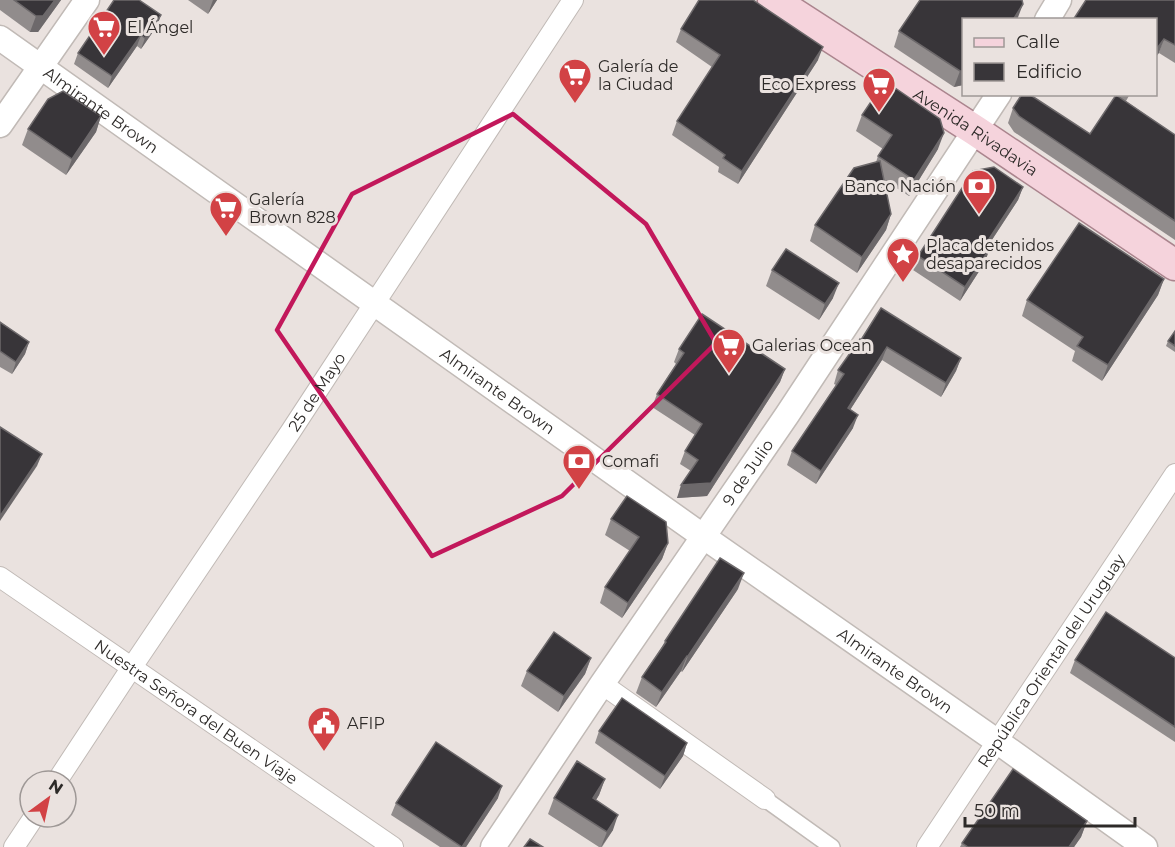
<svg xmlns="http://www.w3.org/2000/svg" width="1175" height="847" font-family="Montserrat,sans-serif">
	<rect width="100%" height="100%" fill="#eae2df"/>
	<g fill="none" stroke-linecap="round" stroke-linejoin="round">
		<defs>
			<path id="pedestrian" d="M765 799 832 847"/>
			<g id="minor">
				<path id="s1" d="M0 577 393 847"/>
				<path d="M602 684 765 799"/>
				<path id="s2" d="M57 781 132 667 291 431 573 0"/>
				<path d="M14 847 34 817"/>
				<path id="s3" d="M927 847 1175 474"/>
			</g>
			<g id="tertiary">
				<path d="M1047 20 1059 0"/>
				<path id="s4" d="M0 38 704 537 998 742 1145 847"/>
				<path d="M0 125 87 0"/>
				<path id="s5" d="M493 847 602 684 787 415 999 94"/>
			</g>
			<g id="primary">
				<path id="s6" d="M773 0 976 131 1175 265"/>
			</g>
		</defs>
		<use href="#pedestrian" stroke="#c1bab6" stroke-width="18"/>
		<use href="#minor" stroke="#c1bab6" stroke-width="22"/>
		<use href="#tertiary" stroke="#c1bab6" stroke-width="27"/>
		<use href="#primary" stroke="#ab858e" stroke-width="33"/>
		<use href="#pedestrian" stroke="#fff" stroke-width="15"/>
		<use href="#minor" stroke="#fff" stroke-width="20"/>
		<use href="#tertiary" stroke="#fff" stroke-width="24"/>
		<use href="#primary" stroke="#f5d3dc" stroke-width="30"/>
	</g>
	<g fill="#918c8c">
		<path d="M0 0H61L38 32H30L0 10Z"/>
		<path d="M188 0H217L208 14Z"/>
		<path d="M1175 0V63L1159 53Z"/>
		<path d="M161 15 157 26 141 49 137 46 108 88 74 64 78 53Z"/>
		<path d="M963 20V85L954 87 894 47 899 31Z"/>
		<path d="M681 29 818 60 738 184 718 172 719 167 672 135 677 121 712 67 676 42Z"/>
		<path d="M1115 94H1130L1126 101 1175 135V240L1014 132 1008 123 1013 108 1090 134 1116 95Z"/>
		<path d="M862 115 938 149 909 196 884 180 891 214 886 230 857 273 810 241 815 225 876 162 878 156 883 149 856 131Z"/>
		<path d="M101 116 96 132 66 175 22 145 28 129Z"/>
		<path d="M1023 187 1018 200 988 246 985 262 960 301 913 270 918 256Z"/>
		<path d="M772 270 833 298 819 320 766 286Z"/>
		<path d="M1164 279 1158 295 1102 381 1072 361 1075 351 1022 316 1027 300Z"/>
		<path d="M0 322 29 342 25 354 12 374 0 367Z"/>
		<path d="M1175 331V352L1166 346 1168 341Z"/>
		<path d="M861 340 961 358 956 371 941 397 882 360 850 410 853 428 816 484 787 465 792 451 836 385 834 384 838 370Z"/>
		<path d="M679 349 785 369 780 382 707 496 677 498 691 471 680 464 685 451 695 435 652 407 657 394 676 364 674 362Z"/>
		<path d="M611 519 668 543 662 559 622 618 600 603 605 587 630 551 605 535Z"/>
		<path d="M738 589 682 672 681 671 656 707 636 693 642 677 662 647 665 641Z"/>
		<path d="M591 658 585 674 558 712 521 686 527 671Z"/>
		<path d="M1175 658V742L1070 673 1075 660Z"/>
		<path d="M599 731 687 743 683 756 660 789 595 743Z"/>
		<path d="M605 779 599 795 596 800 613 830 602 847H599L548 814 554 798Z"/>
		<path d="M498 798 466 847H440L391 815 396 803Z"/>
		<path d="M1087 821 1081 837 1074 847H960L962 843Z"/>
	</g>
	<g fill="#6d696b">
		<path d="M55 0H61L38 32H30L36 16Z"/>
		<path d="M213 0H217L208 14Z"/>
		<path d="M1023 4 1017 20H1013Z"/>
		<path d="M161 15 157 26 141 49 145 38Z"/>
		<path d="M141 35 137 46 108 88 112 76Z"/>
		<path d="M1164 39 1159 53 1155 58V51Z"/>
		<path d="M823 47 818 60 738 184 742 171Z"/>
		<path d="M960 71H963V85L954 87Z"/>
		<path d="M101 116 96 132 66 175 72 159Z"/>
		<path d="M944 133 938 149 909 196 914 180Z"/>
		<path d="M1023 187 1018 200 980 258 985 245Z"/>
		<path d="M891 214 886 230 857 273 862 257Z"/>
		<path d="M990 248 985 262 960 301 965 287Z"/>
		<path d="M1164 279 1158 295 1102 381 1108 365Z"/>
		<path d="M839 283 833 298 819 320 825 304Z"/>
		<path d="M29 342 25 354 12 374 16 362Z"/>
		<path d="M887 347 882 360 843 421 848 408Z"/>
		<path d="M961 358 956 371 941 397 946 383Z"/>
		<path d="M785 369 780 382 707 496 677 498 681 485Z"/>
		<path d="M858 415 853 428 816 484 821 471Z"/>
		<path d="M42 454 37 466 0 521V516Z"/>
		<path d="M668 543 662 559 622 618 628 603Z"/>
		<path d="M744 573 738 589 682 672 688 656Z"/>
		<path d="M687 656 681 671 656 707 662 692Z"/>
		<path d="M591 658 585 674 558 712 564 696Z"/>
		<path d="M687 743 683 756 660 789 665 776Z"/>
		<path d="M605 779 599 795 587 814 593 798Z"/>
		<path d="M502 786 498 798 466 847H462Z"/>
		<path d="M618 815 613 830 601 847 607 832Z"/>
		<path d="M1087 821 1081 837 1074 847H1069Z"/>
	</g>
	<g fill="#383539" stroke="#6d696b" stroke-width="1.5">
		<path d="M14 0H55L43 16H36Z"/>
		<path d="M114 0H139L161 15 145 38 141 35 112 76 78 53Z"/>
		<path d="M699 0H753L823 47 742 171 723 158 725 155 677 121 720 55 681 29Z"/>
		<path d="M920 0H1022L1023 4 1013 20H963V71H960L899 31Z"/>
		<path d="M1086 0H1175V45L1164 39 1155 51V20H1073Z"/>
		<path d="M885 81 940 119 944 133 914 180 878 156 892 135 862 115Z"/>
		<path d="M63 91 101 116 72 159 28 129 48 99Z"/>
		<path d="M1022 94H1029L1090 134 1116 95 1175 135V221L1019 116 1013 108Z"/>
		<path d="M880 161 891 214 862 257 815 225 854 168Z"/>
		<path d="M994 167 1023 187 985 245 990 248 965 287 918 256 973 171Z"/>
		<path d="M1079 223 1164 279 1108 365 1077 346 1083 337 1027 300Z"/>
		<path d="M786 249 839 283 825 304 772 270Z"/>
		<path d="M881 308 961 358 946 383 887 347 848 408 858 415 821 471 792 451 844 374 838 370 860 339 861 340Z"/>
		<path d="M702 314 785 369 711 483 681 485 698 460 685 451 702 424 657 394 684 353 679 349Z"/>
		<path d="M0 322 29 342 16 362 0 351Z"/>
		<path d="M1175 331V346L1168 341Z"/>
		<path d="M0 427 42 454 0 516Z"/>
		<path d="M627 496 666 522 668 543 628 603 605 587 639 537 611 519Z"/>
		<path d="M720 558 744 573 688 656H687L662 692 642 677 666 642 665 641Z"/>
		<path d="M1106 612 1175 658V727L1075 660Z"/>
		<path d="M554 632 591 658 564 696 527 671Z"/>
		<path d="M622 698 687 743 665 776 599 731Z"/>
		<path d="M436 742 502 786 462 847 396 803Z"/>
		<path d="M577 761 605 779 593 798 618 815 607 832 554 798Z"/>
		<path d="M1013 769 1087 821 1069 847H968L962 843Z"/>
		<path d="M530 839 543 847H524Z"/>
	</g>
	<path fill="none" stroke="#c2185b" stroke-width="4.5" stroke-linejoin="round" d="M513 114 646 224 716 343 562 496 432 556 277 330 352 194Z"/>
	<defs>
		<symbol id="supermarket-pin" viewBox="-11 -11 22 30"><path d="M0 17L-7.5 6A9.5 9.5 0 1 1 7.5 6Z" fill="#d24245" stroke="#eae2df"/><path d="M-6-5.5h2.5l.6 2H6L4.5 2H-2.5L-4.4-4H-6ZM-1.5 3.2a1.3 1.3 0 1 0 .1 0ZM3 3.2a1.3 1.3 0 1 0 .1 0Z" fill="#fff"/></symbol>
		<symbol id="bank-pin" viewBox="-11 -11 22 30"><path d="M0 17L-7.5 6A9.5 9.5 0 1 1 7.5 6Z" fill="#d24245" stroke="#eae2df"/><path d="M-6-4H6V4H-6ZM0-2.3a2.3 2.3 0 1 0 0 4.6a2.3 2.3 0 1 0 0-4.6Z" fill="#fff"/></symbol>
		<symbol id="sight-pin" viewBox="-11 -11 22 30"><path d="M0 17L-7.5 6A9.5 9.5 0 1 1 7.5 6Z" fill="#d24245" stroke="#eae2df"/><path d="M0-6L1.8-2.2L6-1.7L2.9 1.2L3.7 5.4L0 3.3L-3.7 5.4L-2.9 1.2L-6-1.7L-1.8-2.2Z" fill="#fff"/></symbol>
		<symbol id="civic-pin" viewBox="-11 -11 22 30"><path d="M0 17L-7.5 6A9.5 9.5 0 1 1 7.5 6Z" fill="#d24245" stroke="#eae2df"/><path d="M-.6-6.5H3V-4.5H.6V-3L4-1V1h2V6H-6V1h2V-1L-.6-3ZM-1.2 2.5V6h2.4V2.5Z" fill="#fff"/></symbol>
	</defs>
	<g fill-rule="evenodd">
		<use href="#supermarket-pin" x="85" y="8" width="38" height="52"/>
		<use href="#supermarket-pin" x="556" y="56" width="38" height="52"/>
		<use href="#supermarket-pin" x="860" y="65" width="38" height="52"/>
		<use href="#bank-pin" x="960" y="167" width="38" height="52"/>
		<use href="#supermarket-pin" x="207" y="189" width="38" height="52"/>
		<use href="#sight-pin" x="884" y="235" width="38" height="52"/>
		<use href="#supermarket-pin" x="710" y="326" width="38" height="52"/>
		<use href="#bank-pin" x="560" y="442" width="38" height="52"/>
		<use href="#civic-pin" x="305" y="704" width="38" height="52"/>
	</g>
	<g text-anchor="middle" stroke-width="6" stroke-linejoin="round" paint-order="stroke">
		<g font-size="16" fill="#2d2a28" stroke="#eae2df" text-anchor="start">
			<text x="127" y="33">El Ángel</text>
			<text x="598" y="72">Galería de<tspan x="598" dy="18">la Ciudad</tspan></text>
			<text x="856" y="90" text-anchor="end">Eco Express</text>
			<text x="956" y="192" text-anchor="end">Banco Nación</text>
			<text x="249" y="205">Galería<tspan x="249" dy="18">Brown 828</tspan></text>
			<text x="926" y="251">Placa detenidos<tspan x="926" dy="18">desaparecidos</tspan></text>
			<text x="752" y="351">Galerias Ocean</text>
			<text x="602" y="467">Comafi</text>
			<text x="347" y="729">AFIP</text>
		</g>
		<g font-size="16" fill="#2d2a28" stroke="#eae2df">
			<text dy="6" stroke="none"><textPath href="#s4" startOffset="124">Almirante Brown</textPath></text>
			<text dy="6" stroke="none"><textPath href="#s6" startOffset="242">Avenida Rivadavia</textPath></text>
			<text dy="6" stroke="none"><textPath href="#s2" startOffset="468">25 de Mayo</textPath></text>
			<text dy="6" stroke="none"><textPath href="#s4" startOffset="610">Almirante Brown</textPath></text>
			<text dy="6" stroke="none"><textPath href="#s5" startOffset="453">9 de Julio</textPath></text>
			<text dy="6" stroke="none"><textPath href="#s3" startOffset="224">República Oriental del Uruguay</textPath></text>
			<text dy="6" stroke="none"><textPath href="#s4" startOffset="1096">Almirante Brown</textPath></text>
			<text dy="6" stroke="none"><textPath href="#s1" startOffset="238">Nuestra Señora del Buen Viaje</textPath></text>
		</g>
	</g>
	<rect x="962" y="18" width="195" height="78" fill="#eae2df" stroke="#9e9896" stroke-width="1.5"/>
	<rect x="974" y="38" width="30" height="9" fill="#f5d3dc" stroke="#9e9896" stroke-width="1.5"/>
	<text x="1016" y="48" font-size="18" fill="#2d2a28">Calle</text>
	<rect x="974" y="63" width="30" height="18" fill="#383539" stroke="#9e9896" stroke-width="1.5"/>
	<text x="1016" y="78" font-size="18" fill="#2d2a28">Edificio</text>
	<g transform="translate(48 799) rotate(33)"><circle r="28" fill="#eae2df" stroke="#9e9896" stroke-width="1.5"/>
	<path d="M0-4.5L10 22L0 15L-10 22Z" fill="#d24245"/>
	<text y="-9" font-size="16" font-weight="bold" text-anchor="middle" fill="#2d2a28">N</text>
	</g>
	<path d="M965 817v9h170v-9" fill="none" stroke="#2d2a28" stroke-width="3"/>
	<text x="974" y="817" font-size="18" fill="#2d2a28" stroke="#eae2df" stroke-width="4.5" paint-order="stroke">50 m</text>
</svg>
